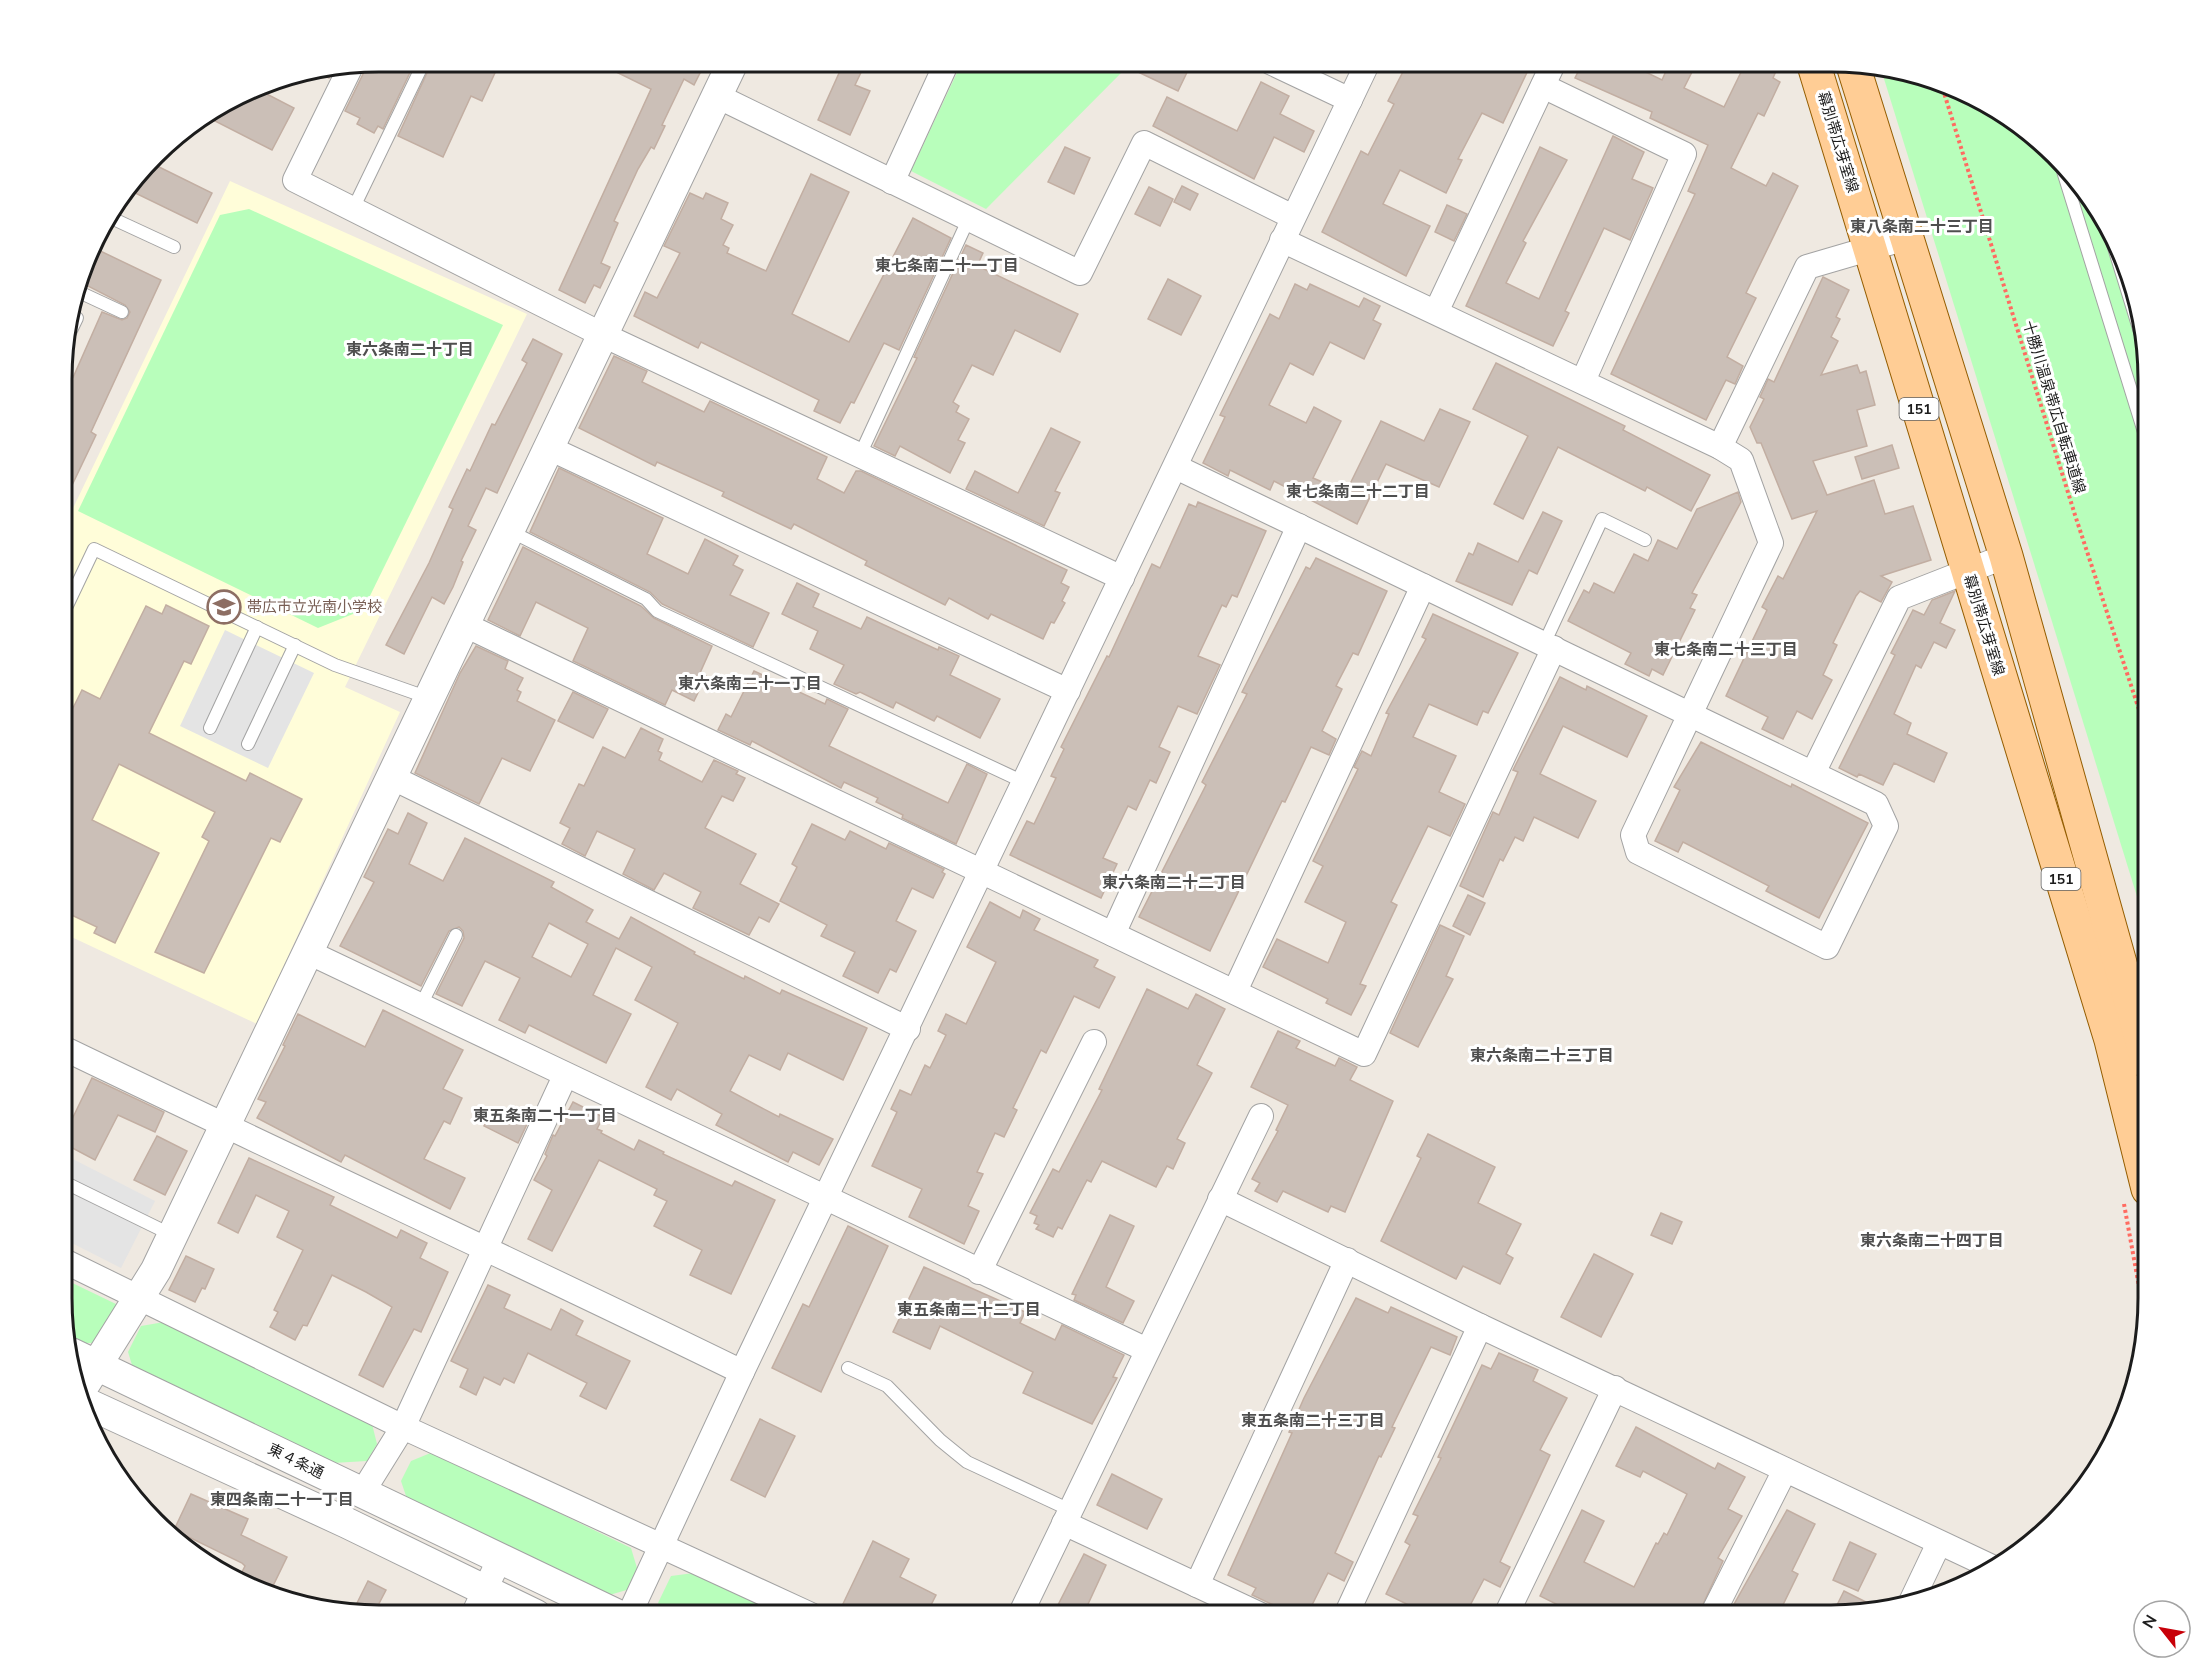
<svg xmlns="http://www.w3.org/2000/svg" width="2210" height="1677" font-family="'Nunito Sans','Noto Sans JP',sans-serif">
	<rect width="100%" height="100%" fill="#efe9e1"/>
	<path fill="#fffdd9" d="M230 181 527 314 345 687 400 712 257 1024 63 933 64 527Z"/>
	<g fill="#b8febb">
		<path d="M962 62H1132L986 209 911 171Z"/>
		<path d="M1881 69 1952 86 2040 140 2116 239 2138 297 2148 378V932Z"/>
		<path d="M249 209 503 325 363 610 318 628 78 511 220 215Z"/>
		<path d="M62 1278 118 1305 96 1343H81L67 1336 62 1319Z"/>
		<path d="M170 1321 372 1424 377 1444 367 1461 333 1463 132 1365 128 1352 141 1326Z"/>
		<path d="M433 1452 631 1548 637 1568 630 1589 606 1596 407 1499 401 1481 411 1461Z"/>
		<path d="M694 1573 781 1615H667L658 1603 671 1576Z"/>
	</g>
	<g fill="#e4e4e4">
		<path d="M225 630 314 673 268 768 180 726Z"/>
		<path d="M63 1154 155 1201 121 1268 62 1238Z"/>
	</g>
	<g fill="#cbbfb7" stroke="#c2aea2" stroke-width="1.5" fill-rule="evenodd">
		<path d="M379 62H415L383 129 378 126 374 133 357 124 360 118 345 111 364 72 365 64Z"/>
		<path d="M432 62H500L482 101 471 96 443 157 398 136Z"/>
		<path d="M596 62H692L703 67 694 85 684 79 662 125 665 126 654 149 651 147 638 169 614 221 618 223 601 263 610 267 600 288 594 285 585 303 559 290 651 89Z"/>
		<path d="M844 62H866L855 85 870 91 850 135 818 120Z"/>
		<path d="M1117 62H1192L1178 91Z"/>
		<path d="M1408 62H1532L1503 123 1482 113 1458 159 1462 160 1446 193 1400 170 1383 204 1430 226 1406 276 1322 232 1361 151 1368 155 1394 104 1388 101Z"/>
		<path d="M1583 62H1625L1662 80 1670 62H1697L1684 88 1724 107 1746 62H1780L1773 78 1780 82 1764 116 1758 113 1731 168 1766 186 1773 173 1798 186 1746 293 1756 298 1727 357 1743 366 1735 384 1726 380 1706 420 1611 374 1695 194 1688 191 1708 145 1650 118 1652 112 1575 78Z"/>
		<path d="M334 69 329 78 317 72Z"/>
		<path d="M1261 82 1289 96 1280 114 1314 131 1304 152 1274 137 1254 179 1153 126 1167 97 1237 131Z"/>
		<path d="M257 89 294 108 272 150 209 118Z"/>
		<path d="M1613 136 1644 152 1632 179 1653 188 1630 240 1604 228 1565 311 1569 313 1553 346 1466 306 1540 147 1567 160 1523 241 1526 243 1506 283 1539 299Z"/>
		<path d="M1065 147 1090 158 1074 194 1048 182Z"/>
		<path d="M151 163 212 193 197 223 129 190Z"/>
		<path d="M811 174 849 192 792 314 849 342 913 218 951 238 899 350 884 343 854 403 851 402 840 423 814 411 819 400 701 342 698 348 634 316 645 292 657 298 680 253 664 246 690 193 703 199 706 193 728 203 721 219 733 225 723 245 729 248 727 253 766 271Z"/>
		<path d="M1182 186 1198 194 1190 210 1174 202Z"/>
		<path d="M1149 187 1173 199 1160 226 1135 214Z"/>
		<path d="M1447 205 1467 214 1454 241 1435 232Z"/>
		<path d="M966 245 983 253 978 264 984 269 1078 314 1060 352 1015 330 993 375 972 365 953 402 959 406 956 412 969 419 958 440 965 443 950 473 900 446 895 456 874 446 917 358 914 357Z"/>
		<path d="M94 248 161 280 91 432 96 435 64 502V398L102 312 122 320 127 318 130 312 125 305 82 283Z"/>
		<path d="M1823 277 1849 290 1836 317 1840 319 1831 337 1838 341 1821 375 1857 365 1860 373 1866 371 1875 405 1857 410 1867 446 1813 461 1827 495 1874 480 1885 514 1913 506 1931 560 1881 576 1892 582 1881 602 1860 591 1856 596 1833 643 1837 645 1823 675 1832 680 1812 719 1797 711 1783 739 1762 729 1768 717 1726 696 1767 610 1762 607 1778 576 1783 579 1817 511 1792 519 1761 443H1757L1750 427 1764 399 1760 397 1768 379 1774 382Z"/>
		<path d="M1168 279 1201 296 1181 335 1148 319Z"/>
		<path d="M1295 284 1307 290 1310 284 1359 307 1364 298 1380 306 1373 320 1381 324 1364 359 1330 342 1313 375 1290 363 1269 405 1306 423 1314 407 1341 421 1313 478 1346 492 1381 421 1424 441 1440 409 1470 422 1439 487 1386 464 1357 524 1274 481 1270 490 1230 470 1228 476 1203 463 1225 417 1220 415 1270 314 1279 319Z"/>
		<path d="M533 339 562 354 497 493 486 488 468 526 476 530 461 561 463 562 453 587 444 604 432 597 404 654 386 645 429 563 453 509 449 507 467 469 470 471 492 424 495 425 527 363 522 360Z"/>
		<path d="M614 356 647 371 642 382 704 412 710 401 827 457 817 479 844 493 856 471H861L1067 570 1061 583 1069 587 1062 601 1065 603 1054 623 1051 622 1043 639 991 614 988 619 949 598 945 605 865 565 867 561 794 524 791 529 722 496 724 492 657 462 655 466 579 428Z"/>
		<path d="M1496 363 1625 426 1623 430 1710 475 1691 511 1647 487 1645 491 1558 447 1523 519 1494 504 1528 436 1473 409Z"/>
		<path d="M1051 428 1080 442 1055 491 1060 493 1044 526 966 489 975 471 1018 493Z"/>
		<path d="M1892 445 1899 468 1862 479 1855 457Z"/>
		<path d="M559 468 663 518 647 554 688 574 705 539 738 556 733 565 743 570 730 595 769 613 753 647 662 604 650 592 530 532Z"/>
		<path d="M1738 492 1741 502 1692 593 1697 595 1690 608 1695 610 1663 675 1652 669 1649 676 1625 664 1631 653 1568 621 1584 590 1589 593 1594 583 1614 593 1634 554 1648 561 1658 540 1677 549 1697 509Z"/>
		<path d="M1198 502 1266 531 1237 597 1232 595 1226 607 1222 605 1198 656 1220 665 1197 714 1178 706 1159 747 1170 752 1156 783 1150 780 1136 810 1128 806 1103 858 1117 864 1101 898 1010 855 1027 821 1034 824 1056 778 1051 776 1064 749 1061 747 1107 656 1109 657 1152 564 1160 568 1189 504 1196 507Z"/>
		<path d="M1543 512 1562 521 1537 574 1529 570 1512 605 1456 581 1469 553 1473 555 1478 543 1518 562Z"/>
		<path d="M523 547 641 606 654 618 712 646 700 673 706 676 694 701 672 690 665 705 573 661 588 628 536 602 520 636 488 620Z"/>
		<path d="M1316 558 1387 591 1358 655 1353 653 1336 686 1342 689 1322 731 1336 739 1329 755 1311 747 1285 802 1282 801 1210 951 1139 917 1206 785 1202 782 1247 694 1242 692 1306 567 1310 569Z"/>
		<path d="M797 583 819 594 813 607 861 629 867 617 938 650 939 647 959 656 950 675 1000 699 980 738 937 716 934 721 896 702 893 708 860 692 856 694 834 684 844 665 810 649 818 631 782 614Z"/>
		<path d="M1955 591 1940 623 1955 630 1946 648 1934 642 1921 668 1916 665 1894 714 1911 723 1907 734 1947 753 1934 782 1894 763 1883 785 1859 774 1857 777 1839 768 1895 655 1891 653 1913 610 1924 615 1932 600Z"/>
		<path d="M166 605 209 626 191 664 184 661 149 733 246 781 250 773 302 799 280 842 271 838 204 973 155 952 209 841 202 837 215 812 119 764 92 820 159 853 115 943 94 933 97 927 63 911V728L82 690 100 699 146 606 162 614Z"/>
		<path d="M1433 614 1518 653 1488 713 1483 711 1477 725 1429 704 1413 737 1456 756 1439 792 1465 804 1450 836 1428 826 1391 902 1397 905 1360 984 1366 986 1351 1015 1326 1003 1328 999 1263 967 1277 939 1328 963 1346 922 1305 902 1323 866 1313 861 1358 769 1354 767 1362 751 1371 756 1389 714 1386 713 1426 639 1422 637Z"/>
		<path d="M476 646 508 661 505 669 523 678 517 690 521 692 517 701 555 720 530 771 502 758 479 804 415 773 460 673Z"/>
		<path d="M754 671 825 704 827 699 848 709 829 746 948 803 967 764 987 774 956 844 902 818 903 815 876 802 878 798 844 782 841 788 752 741 750 745 718 730 726 714 731 717Z"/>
		<path d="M1560 677 1586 690 1587 686 1647 716 1627 757 1563 726 1540 774 1596 801 1578 838 1534 817 1523 841 1515 837 1503 861 1500 859 1483 897 1460 886 1493 812 1499 815 1518 772 1513 770Z"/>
		<path d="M573 692 608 709 593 738 558 721Z"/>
		<path d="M641 728 663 739 658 751 662 753 659 760 702 782 714 760 738 771 736 774 745 778 733 801 722 796 705 828 756 854 740 884 779 904 769 922 759 917 749 935 693 908 701 892 664 873 654 890 623 874 635 849 597 831 585 856 562 844 570 828 560 823 579 784 584 786 603 747 625 758Z"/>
		<path d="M1701 742 1791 787 1792 784 1868 823 1819 918 1766 891 1769 886 1683 842 1678 852 1655 841 1680 790 1674 787Z"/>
		<path d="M408 813 427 823 409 864 443 881 465 838 554 882 551 887 593 910 586 922 619 939 631 917 695 952 694 954 744 979 745 976 780 994 782 990 867 1028 843 1080 788 1053 780 1070 749 1055 730 1091 779 1117 780 1114 833 1139 819 1165 793 1152 788 1162 716 1125 722 1114 677 1089 671 1100 646 1087 678 1023 635 1000 652 967 616 948 593 995 631 1014 606 1063 529 1025 525 1033 499 1020 520 978 485 961 462 1006 436 994 464 938 463 931 459 927 449 931 421 986 340 946 374 882 364 877 388 829 398 834ZM549 923 588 944 571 977 532 957Z"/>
		<path d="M812 824 845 840 850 831 886 849 889 843 944 869 942 872 945 874 933 898 912 888 896 921 916 931 896 972 890 969 878 993 843 976 855 952 821 936 827 925 780 901 797 867 792 864Z"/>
		<path d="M1468 895 1485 903 1470 935 1453 926Z"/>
		<path d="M990 902 1020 918 1023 910 1040 919 1034 930 1098 960 1094 967 1115 977 1099 1008 1074 996 1046 1053 1041 1050 1013 1108 1017 1110 1004 1137 995 1133 977 1172 983 1174 968 1206 979 1211 964 1244 909 1217 922 1189 872 1166 897 1112 891 1109 900 1090 911 1095 925 1065 930 1068 946 1035 938 1031 946 1014 966 1024 996 962 967 947Z"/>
		<path d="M1440 925 1464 936 1446 976 1453 979 1418 1047 1390 1033Z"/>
		<path d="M1147 989 1188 1009 1196 994 1225 1009 1197 1065 1212 1073 1177 1139 1185 1143 1173 1169 1167 1166 1156 1187 1102 1161 1091 1182 1087 1180 1062 1229 1058 1227 1053 1237 1036 1229 1039 1225 1034 1223 1037 1216 1030 1213 1053 1169 1059 1172 1102 1090 1099 1089Z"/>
		<path d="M383 1010 463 1050 443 1089 462 1098 450 1124 444 1121 424 1159 465 1178 450 1209 345 1155 341 1162 257 1118 266 1102 258 1099 285 1046 283 1045 298 1014 365 1047Z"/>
		<path d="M1278 1031 1300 1041 1296 1048 1335 1066 1339 1058 1357 1067 1350 1080 1393 1101 1345 1212 1331 1206 1328 1212 1283 1191 1277 1202 1255 1191 1260 1183 1252 1179 1278 1131 1276 1130 1288 1105 1251 1087Z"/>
		<path d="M92 1078 164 1112 155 1132 118 1115 95 1160 63 1143V1138Z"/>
		<path d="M573 1102 603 1117 597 1129 602 1131 601 1133 634 1150 639 1140 664 1152 663 1154 732 1186 735 1181 775 1200 731 1294 690 1275 702 1250 654 1226 667 1201 654 1195 657 1189 599 1160 552 1251 528 1239 552 1190 534 1180 547 1156 545 1154 553 1135 555 1136Z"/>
		<path d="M492 1108 527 1124 518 1143 484 1126Z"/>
		<path d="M1428 1134 1495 1167 1478 1203 1521 1224 1506 1254 1513 1258 1500 1284 1463 1266 1456 1279 1381 1241 1421 1158 1417 1156Z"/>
		<path d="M157 1136 187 1151 165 1195 134 1180Z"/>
		<path d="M249 1158 334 1197 330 1205 397 1238 401 1230 427 1243 420 1258 448 1272 421 1332 414 1329 383 1387 359 1375 392 1307 366 1292 332 1275 307 1326 303 1325 295 1340 270 1327 278 1312 274 1310 303 1250 277 1237 289 1211 256 1195 238 1233 218 1223Z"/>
		<path d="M1661 1213 1682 1222 1672 1244 1651 1235Z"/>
		<path d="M1110 1215 1134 1226 1106 1287 1134 1301 1123 1323 1074 1300 1076 1295 1072 1294Z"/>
		<path d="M848 1226 888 1246 821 1392 772 1368 803 1304 809 1307Z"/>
		<path d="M1594 1254 1633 1274 1601 1337 1561 1317Z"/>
		<path d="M186 1256 214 1269 205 1289 202 1288 195 1302 169 1290Z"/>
		<path d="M924 1267 1025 1312 1020 1323 1055 1340 1062 1325 1124 1355 1113 1377 1117 1378 1092 1424 1023 1393 1033 1372 940 1326 930 1349 893 1332Z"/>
		<path d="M488 1285 510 1295 504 1308 551 1330 561 1309 583 1321 576 1335 630 1361 606 1409 580 1396 587 1383 528 1353 514 1383 504 1378 500 1385 484 1377 476 1395 460 1387 468 1369 451 1361Z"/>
		<path d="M1356 1298 1388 1313 1391 1307 1457 1337 1450 1355 1431 1347 1392 1427 1395 1428 1381 1457 1379 1456 1335 1553 1353 1562 1344 1581 1328 1573 1307 1615H1295L1252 1595 1256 1588 1228 1575 1292 1433 1289 1432 1304 1398Z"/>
		<path d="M1499 1353 1538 1370 1533 1381 1567 1398 1540 1450 1550 1455 1500 1562 1510 1567 1500 1587 1484 1579 1465 1615H1429L1386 1594 1410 1545 1405 1542 1418 1516 1413 1514 1441 1458 1438 1457 1482 1365 1491 1369Z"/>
		<path d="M760 1419 795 1436 765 1497 731 1480Z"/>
		<path d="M1636 1427 1715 1469 1718 1463 1745 1477 1728 1509 1742 1516 1718 1558 1723 1561 1698 1615H1578L1540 1596 1582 1510 1604 1521 1584 1562 1634 1587 1656 1543 1658 1544 1664 1533 1667 1535 1687 1494 1643 1471 1640 1477 1616 1466Z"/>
		<path d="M1112 1474 1162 1499 1147 1529 1097 1505Z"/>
		<path d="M191 1494 248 1519 241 1535 287 1557 269 1594 238 1580 245 1566 242 1563 174 1530Z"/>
		<path d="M1787 1510 1815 1524 1792 1571 1798 1574 1778 1615H1728Z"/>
		<path d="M873 1541 909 1559 900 1577 936 1595 926 1615H857L841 1608Z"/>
		<path d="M1850 1542 1876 1554 1858 1591 1833 1580Z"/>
		<path d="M1084 1554 1106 1565 1083 1615H1073L1057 1607Z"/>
		<path d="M368 1581 386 1590 373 1615 352 1613Z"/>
		<path d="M1844 1591 1882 1610 1832 1615Z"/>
	</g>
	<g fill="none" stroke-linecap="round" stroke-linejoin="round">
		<defs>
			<g id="service">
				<path d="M2062 168 2148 445"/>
				<path d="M353 209 424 62"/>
				<path d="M107 216 174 247"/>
				<path d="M2108 228 2144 345"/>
				<path d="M79 292 122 312"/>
				<path d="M64 345 77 318"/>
				<path d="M860 455 969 218"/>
				<path d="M510 531 646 599 657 611 1026 783"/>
				<path d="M64 612 94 549 335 665 429 698"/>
				<path d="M1544 644 1602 519 1645 540"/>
				<path d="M210 728 257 627"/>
				<path d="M248 744 295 645"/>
				<path d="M420 1007 456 935"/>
				<path d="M70 1185 172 1235"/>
				<path d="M848 1368 887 1386 940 1440 967 1462 1070 1510"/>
			</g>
			<g id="minor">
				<path d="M1270 62 1350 100"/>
				<path d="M351 66 295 180 603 335 1122 578"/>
				<path d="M1543 86 1684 154 1583 381"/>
				<path d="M717 96 1080 273 1144 143 1293 217"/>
				<path d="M892 182 947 62"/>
				<path d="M1436 312 1554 62"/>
				<path d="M1720 447 1807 267 1906 238"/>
				<path d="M549 448 1068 691"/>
				<path d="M1176 467 1876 804 1886 826 1827 947 1638 852 1633 835 1771 543 1741 460 1720 447 1282 240"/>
				<path d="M465 625 1364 1054 1554 648"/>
				<path d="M1813 773 1899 598 2006 556"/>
				<path d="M391 777 908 1029"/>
				<path d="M1113 934 1299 526"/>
				<path d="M308 952 1147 1350"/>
				<path d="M1235 991 1423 586"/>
				<path d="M63 1048C289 1157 517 1262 742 1372"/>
				<path d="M1220 1199 1480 1326 1992 1567"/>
				<path d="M62 1260 403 1427 811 1615"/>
				<path d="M979 1272 1094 1042"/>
				<path d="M362 1493 403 1427 565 1076"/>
				<path d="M1064 1523 1261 1615"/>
				<path d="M1197 1585 1347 1260"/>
				<path d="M1910 1604 1939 1543"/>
				<path d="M473 1615 500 1558"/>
				<path d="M629 1615 742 1372 1368 62"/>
				<path d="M1020 1615 1261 1116"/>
				<path d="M1346 1615 1480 1326"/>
				<path d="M1506 1615 1615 1388"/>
				<path d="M1712 1615 1785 1470"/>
			</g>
			<g id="tertiary">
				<path d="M71 1353 618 1615"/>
				<path d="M81 1390 156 1270 733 62"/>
				<path d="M84 1402 347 1523 536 1615"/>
			</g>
			<g id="primary">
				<path d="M1813 62 2111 1040 2148 1189"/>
				<path d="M1852 62 2006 556 2148 1063"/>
			</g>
		</defs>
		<use href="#service" stroke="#a3a3a3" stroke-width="14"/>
		<use href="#minor" stroke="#a3a3a3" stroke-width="26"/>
		<use href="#tertiary" stroke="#a3a3a3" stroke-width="32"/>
		<use href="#primary" stroke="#945d00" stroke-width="35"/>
		<g stroke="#ff6b61" stroke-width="4" stroke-dasharray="3 3" stroke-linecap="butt">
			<path d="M1941 83 2075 515 2148 737"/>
			<path d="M2124 1204 2146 1325"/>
		</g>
		<use href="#service" stroke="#fff" stroke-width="12"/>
		<use href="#minor" stroke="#fff" stroke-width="24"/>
		<use href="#tertiary" stroke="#fff" stroke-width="30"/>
		<use href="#primary" stroke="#ffcd95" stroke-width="33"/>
	</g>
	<defs>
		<symbol id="school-ring" viewBox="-11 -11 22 22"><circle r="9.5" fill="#fff" stroke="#8d6e63" stroke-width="1.5"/><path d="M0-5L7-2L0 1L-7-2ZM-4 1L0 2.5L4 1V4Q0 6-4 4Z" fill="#8d6e63"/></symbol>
	</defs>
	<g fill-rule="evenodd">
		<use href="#school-ring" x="205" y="588" width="38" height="38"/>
	</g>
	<g text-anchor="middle" stroke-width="6" stroke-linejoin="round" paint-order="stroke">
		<g fill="#fff" stroke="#606060" stroke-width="1.5">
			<rect x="1899.5" y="398" width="39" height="22" rx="4.5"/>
			<rect x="2041.5" y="868" width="39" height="22" rx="4.5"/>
		</g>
		<g font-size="14" font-weight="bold" fill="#1c1c1c">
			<text x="1919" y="414">151</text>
			<text x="2061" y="884">151</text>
		</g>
		<g font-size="15" fill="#1c1c1c" stroke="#fff">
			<text transform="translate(1838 142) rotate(73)" y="5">幕別帯広芽室線</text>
			<text transform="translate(2054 407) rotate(73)" y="5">十勝川温泉帯広自転車道線</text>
			<text transform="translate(1984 625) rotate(73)" y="5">幕別帯広芽室線</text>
			<text transform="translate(296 1461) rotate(26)" y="5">東４条通</text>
		</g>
		<g font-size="15" fill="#785e54" stroke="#fff" text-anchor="start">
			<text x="247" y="612">帯広市立光南小学校</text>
		</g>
		<g font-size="16" font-weight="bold" fill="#4f4f4f" stroke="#fff">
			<text x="1922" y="232">東八条南二十三丁目</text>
			<text x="947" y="271">東七条南二十一丁目</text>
			<text x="410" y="355">東六条南二十丁目</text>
			<text x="1358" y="497">東七条南二十二丁目</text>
			<text x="1726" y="655">東七条南二十三丁目</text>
			<text x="750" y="689">東六条南二十一丁目</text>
			<text x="1174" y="888">東六条南二十二丁目</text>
			<text x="1542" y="1061">東六条南二十三丁目</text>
			<text x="545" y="1121">東五条南二十一丁目</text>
			<text x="1932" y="1246">東六条南二十四丁目</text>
			<text x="969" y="1315">東五条南二十二丁目</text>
			<text x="1313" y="1426">東五条南二十三丁目</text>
			<text x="282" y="1505">東四条南二十一丁目</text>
		</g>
	</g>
	<path d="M0 0H2210V1677H0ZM379 72H1831A307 307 0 0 1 2138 379V1298A307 307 0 0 1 1831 1605H379A307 307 0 0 1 72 1298V379A307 307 0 0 1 379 72Z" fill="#fff" fill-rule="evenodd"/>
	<path fill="none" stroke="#1c1c1c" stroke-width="3" d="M379 72H1831A307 307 0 0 1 2138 379V1298A307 307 0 0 1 1831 1605H379A307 307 0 0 1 72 1298V379A307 307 0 0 1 379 72Z"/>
	<g transform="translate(2162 1629) rotate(301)"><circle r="28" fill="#ffffff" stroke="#a4a4a4" stroke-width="1.5"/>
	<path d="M0-4.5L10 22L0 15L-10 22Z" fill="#c80009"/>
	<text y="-9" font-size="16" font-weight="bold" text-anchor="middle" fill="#1c1c1c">N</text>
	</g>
</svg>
